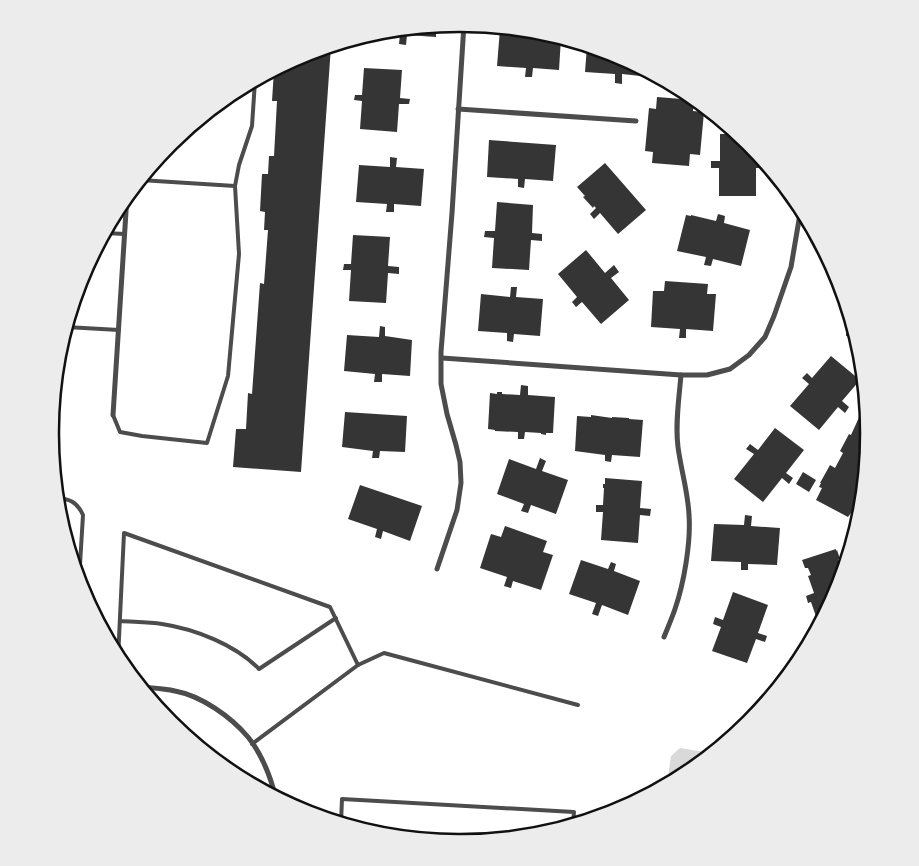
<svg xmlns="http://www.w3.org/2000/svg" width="919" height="866" font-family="'Titillium Web',sans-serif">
	<rect width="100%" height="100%" fill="#fff"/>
	<path fill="#d9d9d9" d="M680 748 711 753 687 773 667 784 671 756Z"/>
	<g fill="#353535">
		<path d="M436 26V37L407 35 406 45 399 44 400 34 377 33 380 32Z"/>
		<path d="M500 29 541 32 561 38 559 70 533 68 532 77H525L526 68 497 66Z"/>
		<path d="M331 46 301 472 233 467 236 429H246L248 393 252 394 260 283 264 284 268 230H264L265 212 260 211 262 174H268L269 156H274L277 101H272L274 70 303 55Z"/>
		<path d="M587 46 616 55 650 73V77L622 74V84L615 83V74L585 72Z"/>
		<path d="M364 68 402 70 400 98 410 99 409 104H399L397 132 360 129 362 101 354 100 355 95H362Z"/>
		<path d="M657 97 694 100 693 111 704 112 700 155 690 154 689 166 652 163 653 152 645 151 649 108 656 109Z"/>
		<path d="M720 134H737L749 144 756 153V161H764L766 165V168H756V196H719V168H711V161H720Z"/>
		<path d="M489 140 556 145 553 181 525 179 524 188 518 187V179L487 177Z"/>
		<path d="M390 157 397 158 396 167 424 169 421 206 394 204V212H386L387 204 356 202 359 165 390 167Z"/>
		<path d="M605 163 646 210 618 234 600 213 594 219 590 214 596 208 594 206 593 208 583 197 585 196 577 187Z"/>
		<path d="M497 202 533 205 532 233 542 234V241L531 240 529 270 492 268 494 238 484 237 485 231H495Z"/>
		<path d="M718 214 725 216 724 223 750 230 741 266 713 259 711 266 704 265 706 257 677 251 686 215 691 216V215L716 221Z"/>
		<path d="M353 235 390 237 388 266 399 267V274L388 273 386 303 349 301 351 270H343L344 264H351Z"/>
		<path d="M586 250 605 273 614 265 619 272 611 278 629 300 601 324 582 302 576 307 572 302 577 297 558 274Z"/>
		<path d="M665 281 708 284 707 294H716L713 331 686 329V338H679L680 329 651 327 653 291H664Z"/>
		<path d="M511 287H517L516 297 543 299 540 336 514 334 513 342 507 341V333L478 331 481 294 510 297Z"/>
		<path d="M840 302 846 303 848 309H839Z"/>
		<path d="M848 310 856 337 846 336Z"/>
		<path d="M380 326 385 327V336L412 340 410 376 382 374V382H374L375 374 344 371 347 335 379 337Z"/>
		<path d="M831 356 860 380 842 401 849 407 845 413 838 407 819 430 790 406 809 384 802 378 807 373 812 378Z"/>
		<path d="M521 385 528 386V395L555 397 553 433H546V435L541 434V433L525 432 524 439H518V432L495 431V430L488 429 490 393 497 394V392H502V394L520 395Z"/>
		<path d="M866 410 869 433 863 488 862 491 863 492V496L860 501 856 499 857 500 856 503 857 505 848 517 816 500 822 488 819 487 821 483H820L830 465 835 468 843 453 840 451 849 434 851 435 861 413 864 414Z"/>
		<path d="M345 412 407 416 405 452 380 451 379 458H372L373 451 342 447Z"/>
		<path d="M591 415 612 418V417L629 418V419L643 420 640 457 612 455 611 462 605 461V455L575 451 577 416 591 417Z"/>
		<path d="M775 428 804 450 786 473 793 478 789 484 782 478 763 502 734 479 754 454 746 449 750 444 758 450Z"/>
		<path d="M540 458 546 461 542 471 568 480 556 514 531 505 528 513 521 511 524 504 497 494 509 459 536 469Z"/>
		<path d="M803 472 816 480 809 492 796 484Z"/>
		<path d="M605 478 642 481 640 508 651 509 650 516 640 515 638 543 601 540 603 512H596V505H603L604 488H603V484H605Z"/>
		<path d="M360 485 422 506 410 541 383 531 381 539 375 537 377 529 348 519Z"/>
		<path d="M745 515 752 516 751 526 780 528 777 565 748 564V570H741V562L711 561 714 524 744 525Z"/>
		<path d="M505 526 547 541 543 552 553 555 541 590 513 581 511 588 504 586 507 577 480 568 491 534 501 537Z"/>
		<path d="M836 549V551L837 550 840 559H838L841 566 845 564 837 590 819 625 811 602 808 603 806 596 814 593 808 576 811 575 808 568H805L802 560Z"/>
		<path d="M581 560 608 569 611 562 616 564 614 571 640 581 628 615 602 605 598 616 592 614 596 603 569 594Z"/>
		<path d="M733 592 768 605 758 633 767 636 765 642 756 639 747 663 712 651 721 627 713 624 715 617 723 620Z"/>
	</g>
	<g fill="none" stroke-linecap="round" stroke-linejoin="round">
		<g stroke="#4c4c4c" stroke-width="4">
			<path d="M140 180 235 186"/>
			<path d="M105 233 125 234"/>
			<path d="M66 327 119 330"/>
			<path d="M71 328 72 308"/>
			<path d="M113 415 120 432 142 436 207 443 228 376 239 254 235 186 239 165 252 126 255 81"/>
			<path d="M57 498C70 499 77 502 83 515L79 581"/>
			<path d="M120 621C134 622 149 622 162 624 195 629 236 645 259 669L336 618"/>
			<path d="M118 659 124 533 330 607 358 665"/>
			<path d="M252 744 358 665 384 653 578 705"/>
			<path d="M341 823 342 799 574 812 573 824"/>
		</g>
		<g stroke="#4c4c4c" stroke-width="5">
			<path d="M458 109 636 121"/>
			<path d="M442 358 681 375H707L730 369 749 355 765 337 774 316 791 267 801 208"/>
			<path d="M113 415 127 196"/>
			<path d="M437 569 457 510 461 483 460 462 456 445 447 414 441 384V352L452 213 464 24"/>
			<path d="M664 637C668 627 672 618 675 609 684 583 691 542 689 515 688 492 681 470 678 447 675 424 679 399 681 375"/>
			<path d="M141 687C152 688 164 688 175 691 202 696 231 717 248 737 261 753 271 777 275 796"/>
		</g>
	</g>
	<path d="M0 0H919V866H0ZM459 32H460A400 400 0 0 1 860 432V434A400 400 0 0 1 460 834H459A400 400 0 0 1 59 434V432A400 400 0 0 1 459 32Z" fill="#ececec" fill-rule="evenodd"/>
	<path fill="none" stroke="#111" stroke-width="2.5" d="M459 32H460A400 400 0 0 1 860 432V434A400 400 0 0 1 460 834H459A400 400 0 0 1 59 434V432A400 400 0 0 1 459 32Z"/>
</svg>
